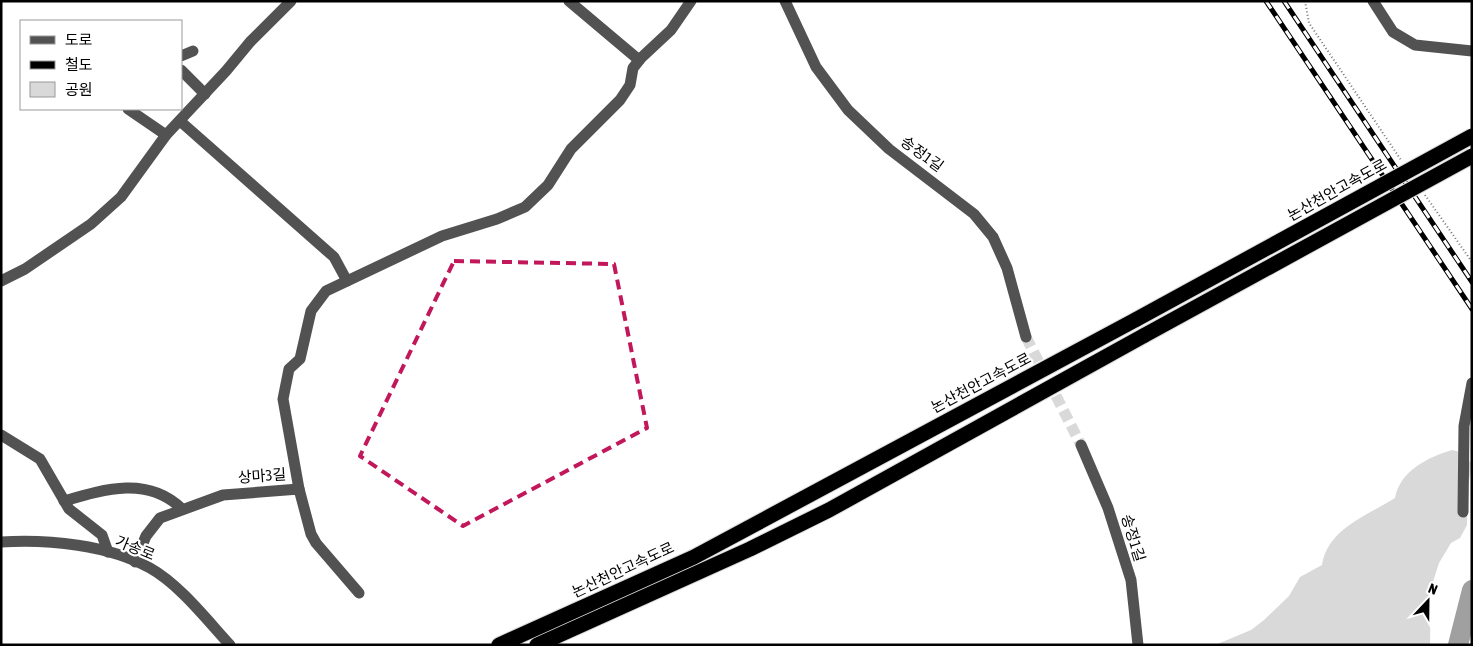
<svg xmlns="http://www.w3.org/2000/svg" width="1473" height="646" font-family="'Asap Condensed','Noto Sans KR',sans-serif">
	<rect width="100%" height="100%" fill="#fff"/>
	<path fill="#d9d9d9" d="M1452 450 1461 452 1472 464 1468 486 1467 525 1460 538 1451 543 1439 563 1431 588 1430 645H1215L1251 630 1264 620 1289 596 1300 577 1322 565C1328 528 1367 516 1395 498 1400 471 1428 457 1452 450Z"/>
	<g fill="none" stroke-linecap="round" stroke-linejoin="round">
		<path stroke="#a0a0a0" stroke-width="20" d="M1458 645 1472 590"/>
		<path stroke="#d9d9d9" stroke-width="11" stroke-dasharray="11 5.5" stroke-linecap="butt" d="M1026 337 1081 445"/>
		<defs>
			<g id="highway">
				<path d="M499 645 694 557 1137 319"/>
				<path d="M537 645 750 549 829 510 1145 335"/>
			</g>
		</defs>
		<use href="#highway" stroke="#dbdbdb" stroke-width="17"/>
		<g stroke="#747474" stroke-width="2" stroke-dasharray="1 2.5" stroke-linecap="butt">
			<path d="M1305 1 1309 23 1401 160"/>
			<path d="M1425 195 1472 262"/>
		</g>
		<g stroke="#525252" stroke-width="11">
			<path d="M569 1 639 60"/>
			<path d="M785 1 816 67 848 110 889 149 974 214 993 237 1007 268 1026 337"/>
			<path d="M1373 1 1393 32 1415 45 1472 51"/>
			<path d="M181 56 193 51"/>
			<path d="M181 70 205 94"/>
			<path d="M128 109 166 135"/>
			<path d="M180 121 334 257 347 281"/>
			<path d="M1 281 25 269 91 224 121 197 166 135 226 71 250 42 291 1"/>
			<path d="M1 435 40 459 69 509 102 535 108 552"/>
			<path d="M1081 445 1108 508 1131 580 1138 645"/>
			<path d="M299 489 283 399 289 369 300 359 311 311 326 291 442 236 497 219 525 207 548 185 571 149 620 100 630 85 633 68 641 58 671 30 691 1"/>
			<path d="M64 501C105 489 148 476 182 509"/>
			<path d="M1463 512 1464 426 1472 383"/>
			<path d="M1 542C48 539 109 545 150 568 179 584 207 620 230 645"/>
			<path d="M135 562 146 536 160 518 223 495 299 489 311 534 316 543 359 593"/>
		</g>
		<use href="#highway" stroke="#000" stroke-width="15"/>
		<defs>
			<g id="rail">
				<path d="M1266 1 1472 309"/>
				<path d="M1284 1 1472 282"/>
			</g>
		</defs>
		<use href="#rail" stroke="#000" stroke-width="5"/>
		<use href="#rail" stroke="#fff" stroke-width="3" stroke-dasharray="9" stroke-linecap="butt"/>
		<defs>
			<g id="highway-bridge">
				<path d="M1137 319 1472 136"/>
				<path d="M1145 335 1472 156"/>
			</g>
		</defs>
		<use href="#highway-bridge" stroke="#dbdbdb" stroke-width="17" stroke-linecap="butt"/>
		<use href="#highway-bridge" stroke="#000" stroke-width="15"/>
	</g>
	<path fill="none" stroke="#c2185b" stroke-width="4" stroke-dasharray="10 6" stroke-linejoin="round" d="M454 261 614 264 647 428 463 526 360 456Z"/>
	<g text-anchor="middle" stroke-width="4.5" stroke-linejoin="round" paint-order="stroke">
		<g font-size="15" fill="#000" stroke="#fff">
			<text transform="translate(922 154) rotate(36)" y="5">송정1길</text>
			<text transform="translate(1337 190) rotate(-29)" y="5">논산천안고속도로</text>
			<text transform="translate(981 383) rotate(-28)" y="5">논산천안고속도로</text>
			<text transform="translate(262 476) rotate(-4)" y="5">상마3길</text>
			<text transform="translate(1133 538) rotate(73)" y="5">송정1길</text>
			<text transform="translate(135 548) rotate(22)" y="5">가송로</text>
			<text transform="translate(623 570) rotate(-25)" y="5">논산천안고속도로</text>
		</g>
	</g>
	<rect width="1473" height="646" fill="none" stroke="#000000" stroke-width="5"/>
	<rect x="20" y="20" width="162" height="90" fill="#ffffff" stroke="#999999"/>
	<rect x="30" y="36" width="25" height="8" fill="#525252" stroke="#999999"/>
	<text x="65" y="45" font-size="15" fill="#000000">도로</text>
	<rect x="30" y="61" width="25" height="8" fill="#000000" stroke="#999999"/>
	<text x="65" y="70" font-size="15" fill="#000000">철도</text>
	<rect x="30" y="82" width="25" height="15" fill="#d9d9d9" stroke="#999999"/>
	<text x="65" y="95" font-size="15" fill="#000000">공원</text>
	<g transform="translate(1428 601) rotate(22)" stroke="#ffffff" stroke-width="4" paint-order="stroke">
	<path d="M0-4L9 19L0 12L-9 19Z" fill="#000000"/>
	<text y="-8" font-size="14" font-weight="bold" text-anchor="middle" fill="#000000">N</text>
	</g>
</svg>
